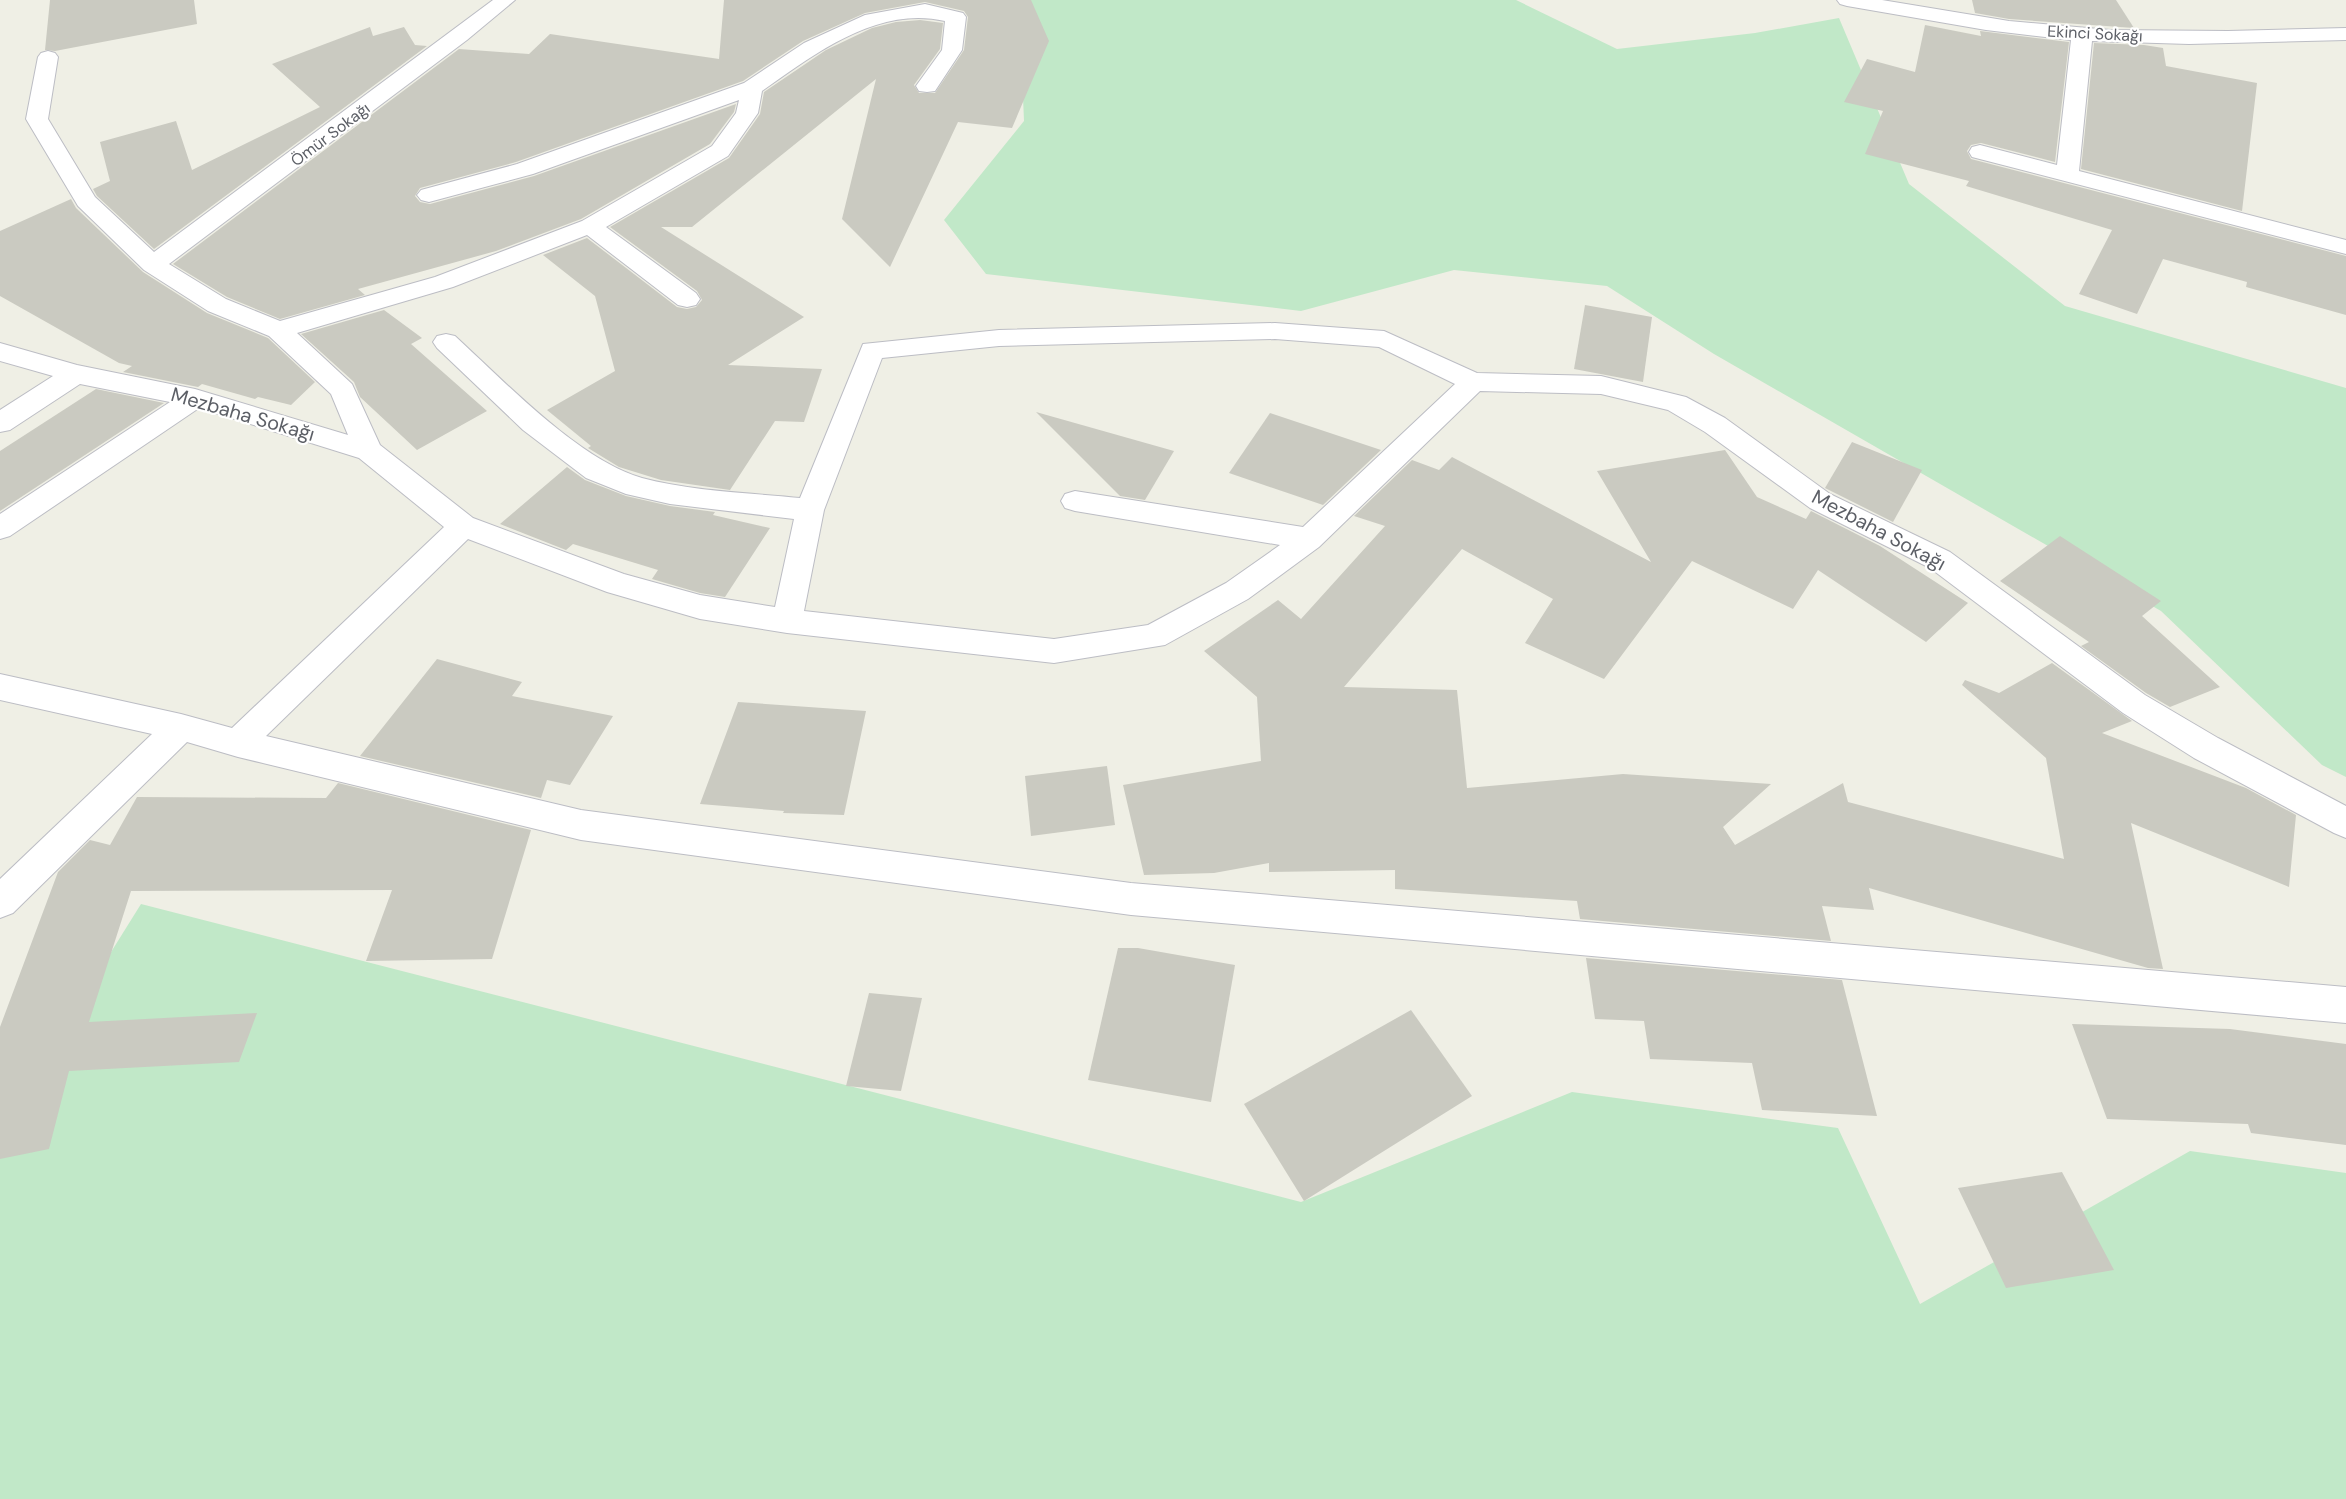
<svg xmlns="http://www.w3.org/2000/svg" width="2346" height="1499" font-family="'DM Sans',sans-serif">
	<rect width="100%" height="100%" fill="#efefe5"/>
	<g fill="#c1e8c8">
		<path d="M1013 0H1516L1617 49 1755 33 1839 18 1909 184 2065 306 2346 388V777L2322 765 2161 611 1714 354 1607 286 1454 270 1301 311 986 274 944 220 1024 121 1021 49Z"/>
		<path d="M141 904 1301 1202 1572 1092 1838 1128 1920 1304 2190 1151 2346 1173V1499H0V1130Z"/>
	</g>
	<g fill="#cacac1">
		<path d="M50 0H194L197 24 55 51 45 50Z"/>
		<path d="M724 0H1031L1049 41 1012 128 958 122 890 267 842 219 876 79 692 227H661L804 317 728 365 822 369 804 422 775 421 730 490 661 480 619 467 588 448 591 446 547 410 615 371 595 296 543 255 587 238 677 307 687 309 696 307 702 300 697 291 610 227 729 158 760 114 764 92 826 50 872 28 896 22 920 20 943 23 940 49 914 85 919 93H935L964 50 968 17 964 11 925 2 865 13 803 41 743 81 516 162 420 188 415 196 420 202 430 204 534 176 736 104 734 112 710 144 581 219 496 251 358 289 365 295 280 319 227 297 173 264 459 49 529 54 550 34 719 59Z"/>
		<path d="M1972 0H2116L2134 28 2009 19 1975 13Z"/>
		<path d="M1925 25 1981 36 1980 31 2069 42 2055 162 1981 143 1971 145 1967 151 1971 159 2346 256V315L2246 287 2247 282 2163 259 2137 314 2079 294 2112 230 1966 186 1969 181 1865 154 1883 111 1844 102 1867 59 1915 72Z"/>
		<path d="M370 27 373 36 404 27 415 45 427 46 154 249 97 196 93 189 110 181 100 142 176 121 192 170 320 107 272 64Z"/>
		<path d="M2094 43 2144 45 2163 48 2166 66 2257 83 2242 211 2081 169Z"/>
		<path d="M71 199 76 208 143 272 207 313 268 338 315 382 291 405 258 397 255 399 202 384 198 387 123 372 132 366 119 363 0 296V231Z"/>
		<path d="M1585 305 1652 317 1643 382 1574 369Z"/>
		<path d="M384 310 422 338 411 344 487 411 417 450 360 397 354 382 301 334Z"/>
		<path d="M96 389 164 403 0 511V451Z"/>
		<path d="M1036 412 1174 451 1145 500 1120 496Z"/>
		<path d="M1270 413 1381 450 1323 505 1229 473Z"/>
		<path d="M1852 442 1922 470 1893 522 1825 488Z"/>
		<path d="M1725 450 1757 497 1806 519 1811 511 1880 546 1968 603 1926 642 1818 570 1793 609 1692 561 1604 679 1525 643 1553 599 1462 549 1344 687 1457 690 1467 788 1623 774 1771 784 1723 827 1735 845 1843 783 1848 802 2064 859 2046 758 1962 685 1965 680 1999 693 2052 663 2132 721 2102 733 2246 788 2296 815 2289 887 2131 823 2163 969 2148 968 1869 888 1874 910 1822 906 1831 941 1580 919 1577 901 1395 889V870L1269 872V863L1214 873 1144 875 1123 785 1261 761 1257 697 1204 651 1278 600 1301 619 1385 526 1354 516 1412 460 1439 470 1452 457 1651 562 1597 471Z"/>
		<path d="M567 467 585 480 626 496 670 506 715 512 713 515 770 528 725 597 700 593 652 579 658 570 573 544 566 550 500 524Z"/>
		<path d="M2060 536 2161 601 2142 616 2220 687 2170 707 2146 693 2081 646 2089 642 2000 581Z"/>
		<path d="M437 659 522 682 512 696 613 716 570 785 547 780 541 798 360 756Z"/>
		<path d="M738 702 866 711 844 815 783 813 784 811 700 804Z"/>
		<path d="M1107 766 1115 825 1031 836 1025 776Z"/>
		<path d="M338 783 531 830 492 959 366 961 392 890 131 891 89 1022 257 1013 239 1062 69 1071 49 1149 0 1159V1027L58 872 90 840 110 845 137 797 326 798Z"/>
		<path d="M1118 948H1138L1235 965 1211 1102 1088 1080Z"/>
		<path d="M1586 958 1842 980 1877 1116 1762 1110 1752 1063 1650 1059 1644 1021 1595 1019Z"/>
		<path d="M869 993 922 998 901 1091 846 1086Z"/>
		<path d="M1411 1010 1472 1096 1304 1201 1244 1104Z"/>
		<path d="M2072 1024 2230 1029 2346 1044V1145L2251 1133 2248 1124 2107 1119Z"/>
		<path d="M2062 1172 2114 1270 2006 1288 1958 1188Z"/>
	</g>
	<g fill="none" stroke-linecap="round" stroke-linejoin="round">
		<defs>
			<g id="minor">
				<path d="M493 0H515L467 40 169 264 226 299 280 321 435 277 582 221 712 146 736 113 739 100 533 174 429 202 421 200 417 195 421 190 517 164 744 83 804 43 865 15 925 4 963 13 966 17 962 50 935 91 927 92 919 91 916 86 942 50 945 21C878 5 814 54 762 91L758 113 728 156 606 227 696 293 700 299 696 305 687 307 678 305 587 235 453 287 297 333 352 384 380 445 473 518 624 574 700 595 775 607 794 519 670 504 626 494 586 478 523 430 437 348 433 342 437 336 446 334 455 336C504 381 579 460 642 478 690 491 750 493 800 498L863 344 999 330 1275 323 1384 331 1477 373 1601 376 1686 397 1725 418 1830 494 1950 552 2145 695 2218 738 2346 806V838L2334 833 2194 758 2123 713 1930 568 1810 508 1705 432 1668 410 1601 394 1480 391 1319 547 1248 599 1165 645 1054 663 787 633 700 619 607 592 468 539 266 736 581 810 1131 883 2346 987V1023L1131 915 581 840 238 757 187 742 13 913 0 918V879L152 734 0 700V674L181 714 232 728 444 527 359 458 199 408 10 536 0 539V514L170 402 80 384 10 430 0 432V410L53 376 0 361V343L77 365 195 389 348 435 331 394 269 336 208 311 144 270 78 206 26 119 38 57 41 53 48 51 55 53 58 57 48 119 95 197 154 252ZM1275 339 1379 347 1455 384 1303 527 1075 491 1065 494 1061 501 1065 508 1075 511 1280 545 1226 583 1148 625 1054 639 804 611 824 510 882 358 999 346Z"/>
				<path d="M1837 0H1882L2009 21 2110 30 2228 31 2346 28V40L2189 44 2092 41 2079 171 2346 240V254L1972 157 1969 152 1972 147 1980 145 2057 165 2071 40 1986 30 1847 6 1840 4Z"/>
			</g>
		</defs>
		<use href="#minor" stroke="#bcbdc4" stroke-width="2"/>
		<use href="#minor" fill="#fff" fill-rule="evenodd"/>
	</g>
	<g text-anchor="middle" stroke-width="4.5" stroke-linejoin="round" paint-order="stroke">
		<g font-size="16" fill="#5c5f66" stroke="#fff">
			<text transform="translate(2095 33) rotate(3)" y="6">Ekinci Sokağı</text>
			<text transform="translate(330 134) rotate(-37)" y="6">Ömür Sokağı</text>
		</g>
		<g font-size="20" fill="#5c5f66" stroke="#fff">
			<text transform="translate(243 414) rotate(16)" y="7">Mezbaha Sokağı</text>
			<text transform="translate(1879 530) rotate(28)" y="7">Mezbaha Sokağı</text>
		</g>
	</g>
</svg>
